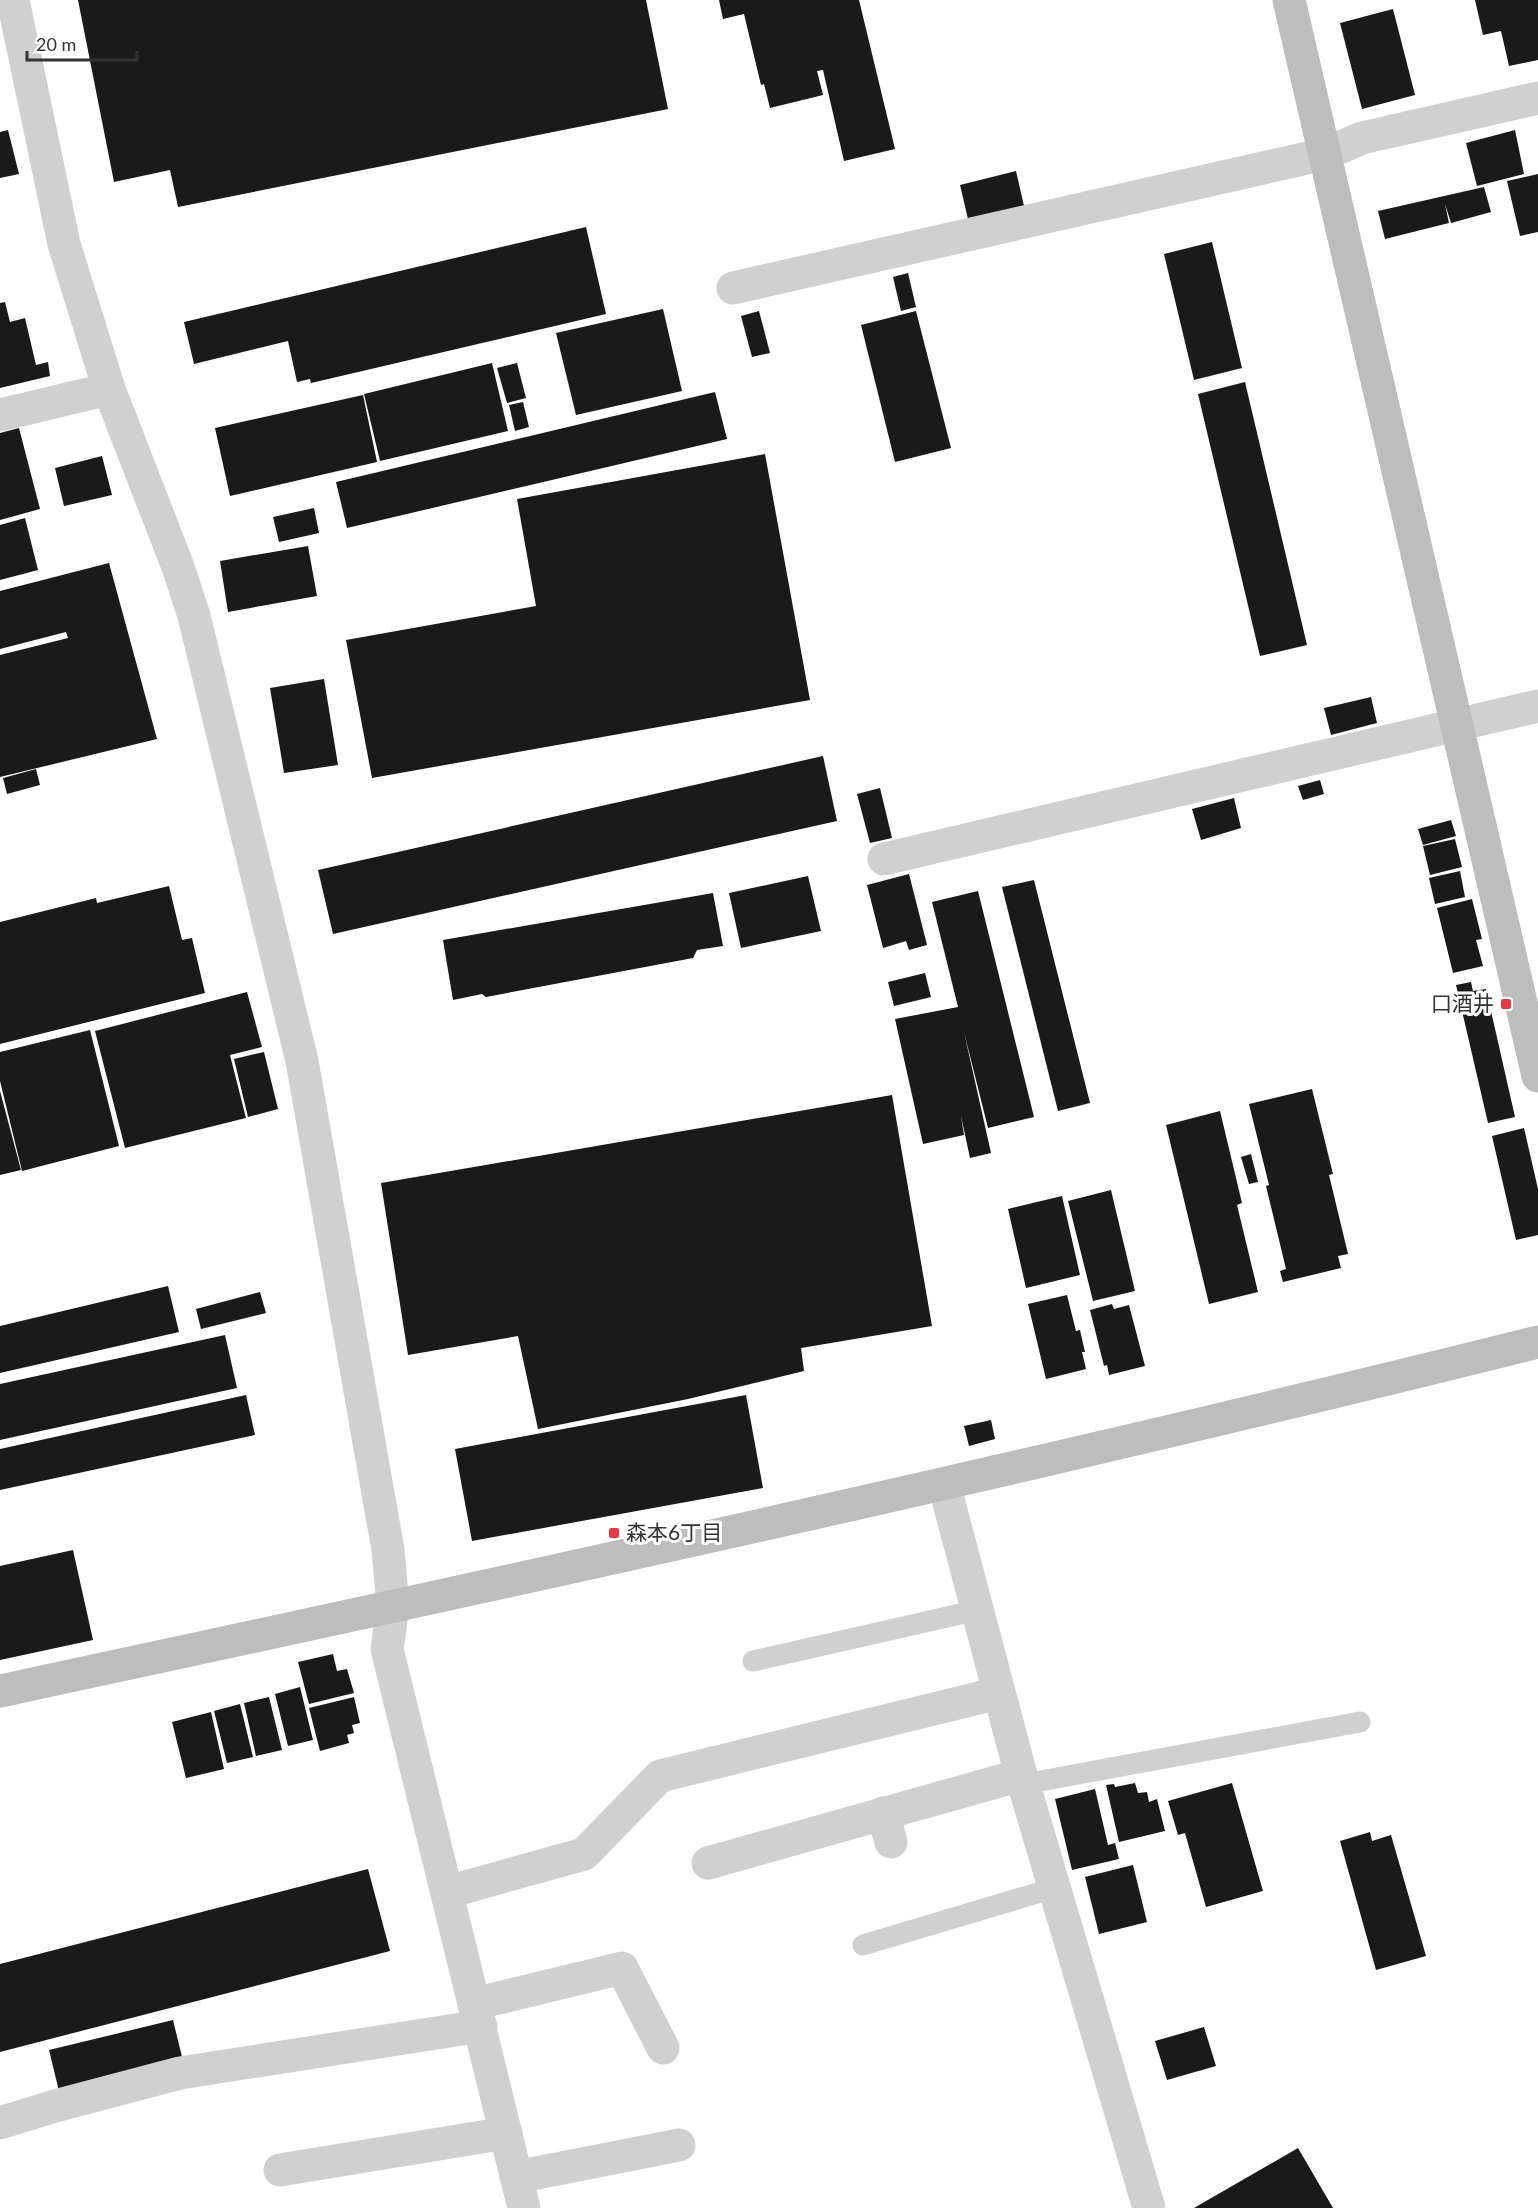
<svg xmlns="http://www.w3.org/2000/svg" width="1538" height="2208" font-family="Lato,'Noto Sans JP',sans-serif">
	<rect width="100%" height="100%" fill="#fff"/>
	<g fill="#1a1a1a">
		<path d="M78 0H646L668 109 178 207 170 170 114 182Z"/>
		<path d="M719 0H859L895 149 844 161 823 70 817 71 823 95 770 108 764 84 761 85 744 14 723 19Z"/>
		<path d="M1475 0H1538V60L1509 66 1501 31 1483 35Z"/>
		<path d="M1393 9 1415 95 1362 109 1340 23Z"/>
		<path d="M8 130 19 174 0 178V132Z"/>
		<path d="M1515 130 1524 174 1477 186 1466 143Z"/>
		<path d="M1016 171 1024 206 968 219 960 185Z"/>
		<path d="M1538 174V232L1520 236 1507 181Z"/>
		<path d="M1484 187 1491 212 1451 223 1445 204 1449 223 1385 239 1378 211Z"/>
		<path d="M586 227 606 314 311 383 310 379 297 382 288 341 194 364 184 322Z"/>
		<path d="M1212 242 1242 368 1194 380 1164 254Z"/>
		<path d="M908 273 916 307 901 311 893 277Z"/>
		<path d="M5 302 10 322 25 318 36 365 48 362 50 376 0 388V303Z"/>
		<path d="M663 309 682 391 576 415 556 333Z"/>
		<path d="M759 311 770 353 752 357 741 316Z"/>
		<path d="M916 311 951 448 895 462 861 325Z"/>
		<path d="M492 363 508 431 380 461 364 394Z"/>
		<path d="M517 363 526 398 507 403 497 368Z"/>
		<path d="M1245 382 1307 645 1260 656 1198 394Z"/>
		<path d="M715 392 727 439 347 528 336 482Z"/>
		<path d="M363 395 377 462 230 496 215 428Z"/>
		<path d="M523 402 529 427 515 431 509 405Z"/>
		<path d="M19 428 40 509 0 520V433Z"/>
		<path d="M765 454 810 700 372 778 346 640 536 606 517 499Z"/>
		<path d="M102 456 112 495 64 506 55 468Z"/>
		<path d="M314 508 319 533 279 542 273 517Z"/>
		<path d="M25 518 38 570 0 580V525Z"/>
		<path d="M308 546 317 596 228 612 220 561Z"/>
		<path d="M109 563 157 739 0 777V655L68 638 66 632 0 649V591Z"/>
		<path d="M324 679 338 765 284 773 270 688Z"/>
		<path d="M1371 697 1377 723 1331 735 1324 708Z"/>
		<path d="M823 756 837 821 333 934 318 870Z"/>
		<path d="M36 769 40 785 7 794 3 778Z"/>
		<path d="M1320 780 1324 794 1303 800 1298 786Z"/>
		<path d="M880 788 892 838 870 843 857 794Z"/>
		<path d="M1234 798 1241 828 1201 840 1192 809Z"/>
		<path d="M1451 820 1456 836 1423 845 1418 829Z"/>
		<path d="M1455 839 1462 867 1430 875 1423 846Z"/>
		<path d="M1460 871 1465 897 1435 904 1429 878Z"/>
		<path d="M909 874 927 945 909 950 906 941 883 948 867 885Z"/>
		<path d="M808 876 821 931 741 948 729 893Z"/>
		<path d="M1034 880 1090 1103 1058 1111 1002 887Z"/>
		<path d="M169 886 182 940 192 938 205 993 0 1044V922L96 898 97 903Z"/>
		<path d="M978 891 1034 1117 988 1128 964 1032 991 1153 970 1158 961 1116 964 1135 923 1144 895 1019 958 1007 932 902Z"/>
		<path d="M713 893 723 946 697 950 693 958 486 997 482 994 453 1000 443 940Z"/>
		<path d="M1472 899 1482 939 1476 940 1483 966 1453 973 1437 908Z"/>
		<path d="M925 973 931 997 894 1006 888 982Z"/>
		<path d="M1471 982 1473 991 1486 989 1515 1117 1488 1123 1456 985Z"/>
		<path d="M247 992 262 1047 230 1055 246 1118 125 1148 95 1031Z"/>
		<path d="M90 1030 119 1146 22 1171 0 1081V1052Z"/>
		<path d="M264 1052 278 1109 248 1117 234 1059Z"/>
		<path d="M1312 1089 1333 1174 1329 1175 1348 1254 1338 1256 1341 1268 1283 1282 1280 1271 1286 1269 1266 1186 1269 1185 1249 1104Z"/>
		<path d="M0 1091 21 1170 0 1175Z"/>
		<path d="M892 1095 932 1326 801 1348 804 1371 688 1399 538 1429 518 1336 408 1355 381 1183Z"/>
		<path d="M1220 1111 1242 1203 1237 1205 1258 1292 1209 1304 1166 1125Z"/>
		<path d="M1524 1128 1538 1189V1235L1516 1240 1492 1136Z"/>
		<path d="M1251 1154 1258 1182 1249 1184 1241 1157Z"/>
		<path d="M1111 1190 1135 1291 1093 1301 1068 1201Z"/>
		<path d="M1062 1196 1080 1275 1026 1288 1008 1209Z"/>
		<path d="M168 1286 179 1332 0 1373V1326Z"/>
		<path d="M260 1292 266 1313 201 1329 196 1309Z"/>
		<path d="M1067 1295 1076 1331 1080 1330 1085 1352H1082L1086 1369 1046 1379 1028 1304Z"/>
		<path d="M1112 1304 1114 1309 1129 1305 1145 1366 1109 1375 1107 1365 1104 1366 1090 1310Z"/>
		<path d="M225 1335 237 1388 0 1440V1384Z"/>
		<path d="M246 1395 255 1435 0 1490V1449Z"/>
		<path d="M746 1395 763 1488 472 1541 455 1449Z"/>
		<path d="M991 1420 995 1439 969 1446 964 1426Z"/>
		<path d="M73 1550 93 1640 0 1660V1566Z"/>
		<path d="M333 1654 337 1671 347 1669 354 1693 309 1704 298 1662Z"/>
		<path d="M300 1687 313 1740 288 1746 275 1694Z"/>
		<path d="M269 1697 282 1750 256 1756 244 1703Z"/>
		<path d="M354 1697 360 1723 352 1725 354 1733 347 1735 349 1743 320 1751 309 1708Z"/>
		<path d="M240 1704 253 1757 227 1763 214 1711Z"/>
		<path d="M211 1712 224 1769 186 1778 172 1722Z"/>
		<path d="M1135 1783 1138 1793 1147 1792 1149 1802 1157 1799 1165 1831 1119 1842 1106 1785 1114 1784 1115 1787Z"/>
		<path d="M1232 1783 1263 1891 1206 1907 1185 1833 1178 1835 1168 1801Z"/>
		<path d="M1095 1789 1108 1845 1115 1843 1119 1859 1072 1870 1055 1799Z"/>
		<path d="M1370 1832 1372 1841 1391 1835 1426 1956 1376 1970 1340 1841Z"/>
		<path d="M1133 1865 1147 1922 1099 1934 1085 1877Z"/>
		<path d="M368 1869 390 1951 0 2052V1964Z"/>
		<path d="M173 2020 183 2061 59 2091 49 2050Z"/>
		<path d="M1204 2027 1216 2066 1167 2080 1155 2041Z"/>
		<path d="M1298 2148 1333 2208H1194Z"/>
	</g>
	<g fill="none" stroke-linecap="round" stroke-linejoin="round">
		<g stroke="#d0d0d0" stroke-width="21">
			<path d="M753 1661 978 1610"/>
			<path d="M1024 1784 1360 1722"/>
			<path d="M863 1945 1054 1888"/>
		</g>
		<g stroke="#d0d0d0" stroke-width="33">
			<path d="M13 0 64 244 109 389 178 567 194 616 302 1061 388 1550 393 1607 387 1649 524 2208"/>
			<path d="M733 288 1325 154 1362 138 1538 98"/>
			<path d="M0 415 109 389"/>
			<path d="M884 859 1538 706"/>
			<path d="M944 1484 1021 1775 1149 2208"/>
			<path d="M883 1813 891 1842"/>
			<path d="M708 1863 1021 1775"/>
			<path d="M448 1892 584 1854 660 1776 999 1693"/>
			<path d="M474 2004 622 1968 663 2048"/>
			<path d="M0 2123 55 2106 180 2073 481 2026"/>
			<path d="M280 2170 506 2133"/>
			<path d="M516 2177 679 2145"/>
		</g>
		<g stroke="#bdbdbd" stroke-width="33">
			<path d="M1289 0 1538 1076"/>
			<path d="M0 1691C514 1581 1028 1469 1538 1342"/>
		</g>
	</g>
	<g fill="#e63946" stroke="#fff" stroke-width="2">
		<rect x="1500" y="998" width="12" height="12" rx="3"/>
		<rect x="608" y="1527" width="12" height="12" rx="3"/>
	</g>
	<g text-anchor="middle" stroke-width="6" stroke-linejoin="round" paint-order="stroke">
		<g font-size="21" fill="#333" stroke="#fff" text-anchor="end">
			<text x="1494" y="1011">口酒井</text>
			<text x="626" y="1540" text-anchor="start">森本6丁目</text>
		</g>
	</g>
	<path d="M27 51v9h110v-9" fill="none" stroke="#333333" stroke-width="3"/>
	<text x="36" y="51" font-size="18" fill="#333333" stroke="#ffffff" stroke-width="4.5" paint-order="stroke">20 m</text>
</svg>
